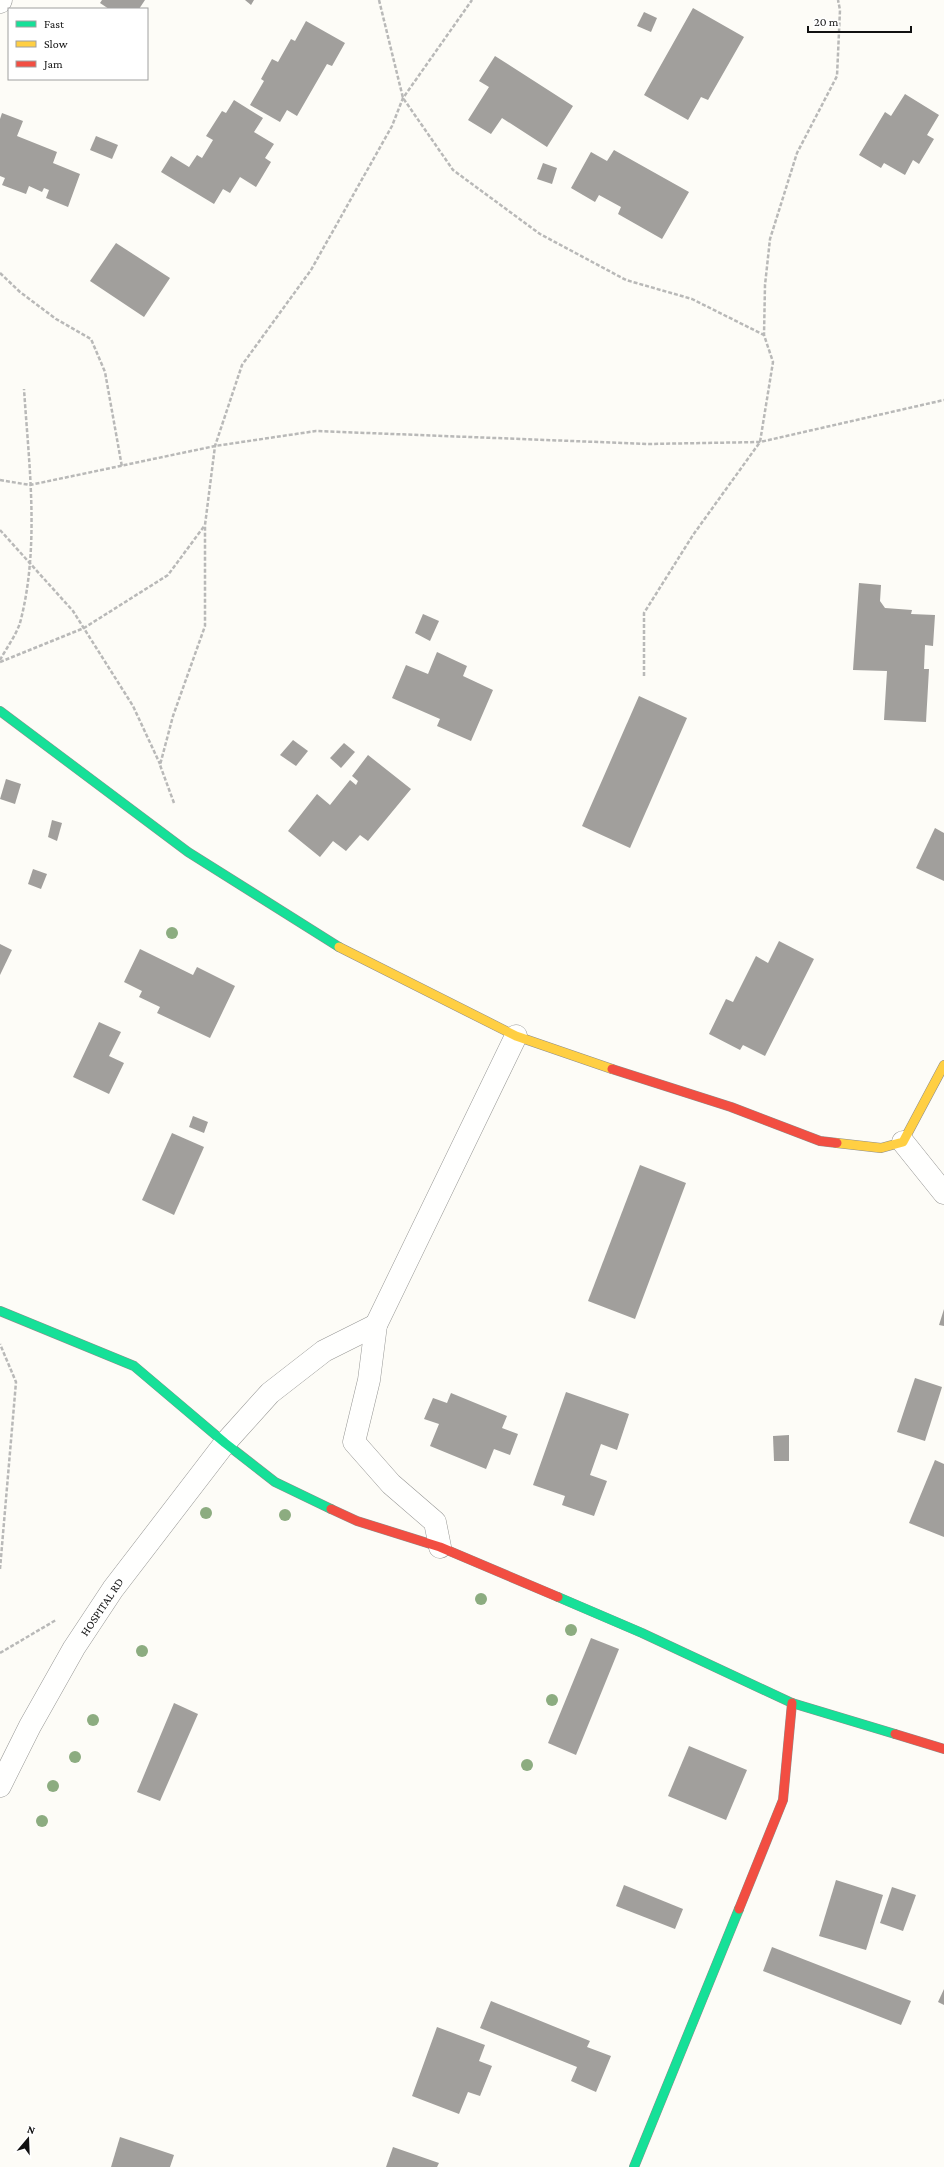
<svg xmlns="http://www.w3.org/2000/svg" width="944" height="2167" font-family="'Crimson Pro',serif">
	<rect width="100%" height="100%" fill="#fdfcf7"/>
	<g fill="#a19f9c">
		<path d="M102 0H145L139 9H109L100 3Z"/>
		<path d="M245 0H254L251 5Z"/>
		<path d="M693 8 744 37 708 100 701 97 688 120 644 95Z"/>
		<path d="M644 12 657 18 651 32 637 26Z"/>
		<path d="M306 21 345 43 332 66 327 64 297 116 287 110 280 122 250 105 264 81 261 79 272 59 278 62 291 39 295 41Z"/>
		<path d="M495 56 573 106 547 147 502 118 491 134 468 120 489 87 479 81Z"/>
		<path d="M905 94 939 115 927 135 934 139 919 164 913 160 905 175 884 163 881 168 859 155 885 112 891 116Z"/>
		<path d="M234 100 263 118 254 132 274 144 265 158 271 162 256 187 240 177 230 193 223 189 214 204 161 172 171 156 189 167 197 155 202 158 213 140 206 136 222 111 226 113Z"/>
		<path d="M2 113 23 121 17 136 57 152 53 163 80 174 68 207 46 198 49 190 44 188 42 192 29 186 26 194 2 185 5 178 0 176V119Z"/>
		<path d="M96 136 118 145 112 159 90 150Z"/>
		<path d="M614 150 689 192 662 239 618 214 621 207 599 195 595 202 571 188 591 152 607 161Z"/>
		<path d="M543 163 557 168 552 184 537 179Z"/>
		<path d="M116 243 170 278 144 317 90 281Z"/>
		<path d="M859 583 881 585 880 601 885 608 912 610 911 614 935 615 933 646 925 645 924 669H929L926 722 884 720 887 671 853 670Z"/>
		<path d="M423 614 439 621 430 641 415 633Z"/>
		<path d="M437 652 467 666 463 676 493 690 471 741 437 726 440 719 392 698 406 665 428 674Z"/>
		<path d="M639 696 687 718 630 848 582 826Z"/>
		<path d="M293 740 308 751 296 766 280 755Z"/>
		<path d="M344 743 355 752 341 768 330 758Z"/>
		<path d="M368 755 411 789 368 841 360 835 346 851 333 841 320 857 288 831 317 794 330 805 350 780 356 785 358 781 352 776Z"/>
		<path d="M6 779 21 784 15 804 0 799Z"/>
		<path d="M52 820 62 823 57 841 48 837Z"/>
		<path d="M935 828 944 833V881L916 868Z"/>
		<path d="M33 869 47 874 41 889 28 884Z"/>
		<path d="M779 941 814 959 765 1056 743 1045 740 1050 709 1034 726 999 733 1002 756 956 768 963Z"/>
		<path d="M0 944 12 950 0 975Z"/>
		<path d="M140 949 193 975 197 967 235 986 210 1038 157 1013 160 1007 139 997 142 991 124 982Z"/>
		<path d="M99 1022 121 1032 109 1056 124 1063 109 1094 73 1077Z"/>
		<path d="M193 1116 208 1122 204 1133 189 1127Z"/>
		<path d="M172 1133 204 1147 174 1215 142 1200Z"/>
		<path d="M640 1165 686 1183 635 1319 588 1301Z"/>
		<path d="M944 1309V1326L939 1325Z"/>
		<path d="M915 1378 942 1387 925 1441 897 1432Z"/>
		<path d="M566 1392 629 1414 617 1450 601 1444 590 1475 607 1481 594 1516 562 1505 565 1496 533 1485Z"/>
		<path d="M451 1393 507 1416 502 1428 518 1434 510 1455 494 1449 486 1469 430 1446 439 1424 424 1419 433 1398 447 1403Z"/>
		<path d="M789 1435V1461H774L773 1436Z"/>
		<path d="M935 1460 944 1464V1537L909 1523Z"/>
		<path d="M591 1638 619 1649 576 1755 548 1743Z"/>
		<path d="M174 1703 198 1714 160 1801 137 1792Z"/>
		<path d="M689 1746 747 1770 726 1820 668 1796Z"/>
		<path d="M836 1880 883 1895 866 1950 819 1936Z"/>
		<path d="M624 1885 683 1909 675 1929 616 1906Z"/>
		<path d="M892 1887 916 1895 903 1931 880 1923Z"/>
		<path d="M772 1947 911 2001 901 2025 763 1971Z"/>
		<path d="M944 1989V2005L938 2002Z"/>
		<path d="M491 2001 590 2041 587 2047 611 2056 596 2092 571 2081 577 2067 480 2028Z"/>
		<path d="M437 2027 485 2045 479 2061 492 2066 480 2096 468 2092 459 2114 412 2096Z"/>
		<path d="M120 2137 174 2155 170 2167H111Z"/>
		<path d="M393 2147 439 2163 437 2167H386Z"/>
	</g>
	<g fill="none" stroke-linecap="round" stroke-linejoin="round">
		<defs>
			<g id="street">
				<path d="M0 2 1 0"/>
				<path d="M903 1142 944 1193"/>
				<path d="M440 1547 435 1522 391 1484 354 1442 369 1380 376 1325 516 1036"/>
				<path d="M0 1786 30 1726 74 1648 113 1589 225 1443 270 1393 324 1351 376 1325"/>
			</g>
			<g id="fast">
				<path d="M0 711 188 852 339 947"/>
				<path d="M0 1311 134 1366 225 1443 275 1482 331 1509"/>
				<path d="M558 1597 642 1633 792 1703 895 1734"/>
				<path d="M634 2167 739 1909"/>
			</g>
			<g id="slow">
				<path d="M339 947 516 1036 612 1069"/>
				<path d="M837 1143 881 1148 903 1142 944 1065"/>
			</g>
			<g id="jam">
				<path d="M612 1069 731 1107 820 1141 837 1143"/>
				<path d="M331 1509 357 1521 440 1547 558 1597"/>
				<path d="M895 1734 944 1749"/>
				<path d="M739 1909 783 1800 792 1703"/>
			</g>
		</defs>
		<use href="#street" stroke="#979795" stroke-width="23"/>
		<use href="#fast" stroke="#8e8d8b" stroke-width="10"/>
		<use href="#slow" stroke="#8e8d8b" stroke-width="10"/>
		<use href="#jam" stroke="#8e8d8b" stroke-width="10"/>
		<g stroke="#b9b9b8" stroke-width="2.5" stroke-dasharray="4 2" stroke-linecap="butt">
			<path d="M379 0 403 98 453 170 540 234 626 280 692 299 764 335"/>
			<path d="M0 273 20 292 56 319 91 339 105 372 122 467"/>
			<path d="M0 480 30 485 215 446 316 431 649 444 760 442 944 400"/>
			<path d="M0 530 73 611 133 706 160 764"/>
			<path d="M0 660C6 649 16 635 20 623 40 547 29 466 24 389"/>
			<path d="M0 662 84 628 168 575 205 525"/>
			<path d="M644 676V613L693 535 760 442 773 362 764 335 765 285 770 239 797 153 837 76 840 10 838 0"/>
			<path d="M174 803 160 765 173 716 205 626V525L215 446 242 365 311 270 392 126 403 98 472 0"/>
			<path d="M0 1569 16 1382 0 1344"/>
			<path d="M0 1653 56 1620"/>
		</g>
		<use href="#street" stroke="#fffffe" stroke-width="22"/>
		<use href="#fast" stroke="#16e098" stroke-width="9"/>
		<use href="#slow" stroke="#ffcf43" stroke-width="9"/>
		<use href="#jam" stroke="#f24e42" stroke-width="9"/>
	</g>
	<g fill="#8cac80">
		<circle cx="172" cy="933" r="6"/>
		<circle cx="206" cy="1513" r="6"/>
		<circle cx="285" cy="1515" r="6"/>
		<circle cx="481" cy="1599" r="6"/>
		<circle cx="571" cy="1630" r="6"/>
		<circle cx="142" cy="1651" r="6"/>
		<circle cx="552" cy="1700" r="6"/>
		<circle cx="93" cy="1720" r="6"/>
		<circle cx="75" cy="1757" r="6"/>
		<circle cx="527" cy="1765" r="6"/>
		<circle cx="53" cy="1786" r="6"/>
		<circle cx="42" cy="1821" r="6"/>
	</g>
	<g text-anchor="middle" stroke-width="4" stroke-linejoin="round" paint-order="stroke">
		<g font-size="12" fill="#111" stroke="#fff">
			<text transform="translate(102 1607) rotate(-56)" y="4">HOSPITAL RD</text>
		</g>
	</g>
	<rect x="8" y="8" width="140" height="72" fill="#ffffff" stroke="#a0a0a0"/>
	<rect x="16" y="21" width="20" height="6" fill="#16e098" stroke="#a0a0a0"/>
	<text x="44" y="28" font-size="12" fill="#111111">Fast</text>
	<rect x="16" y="41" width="20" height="6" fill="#ffcf43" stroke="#a0a0a0"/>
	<text x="44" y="48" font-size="12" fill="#111111">Slow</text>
	<rect x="16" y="61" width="20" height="6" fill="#f24e42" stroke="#a0a0a0"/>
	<text x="44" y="68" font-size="12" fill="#111111">Jam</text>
	<g transform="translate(28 2139) rotate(19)" stroke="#ffffff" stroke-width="3" paint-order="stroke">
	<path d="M0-3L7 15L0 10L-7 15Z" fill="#111111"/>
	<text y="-6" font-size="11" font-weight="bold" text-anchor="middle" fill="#111111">N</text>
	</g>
	<path d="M808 26v6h103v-6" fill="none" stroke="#111111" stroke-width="2"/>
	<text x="814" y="26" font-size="12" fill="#111111" stroke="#ffffff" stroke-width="3" paint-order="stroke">20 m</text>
</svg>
